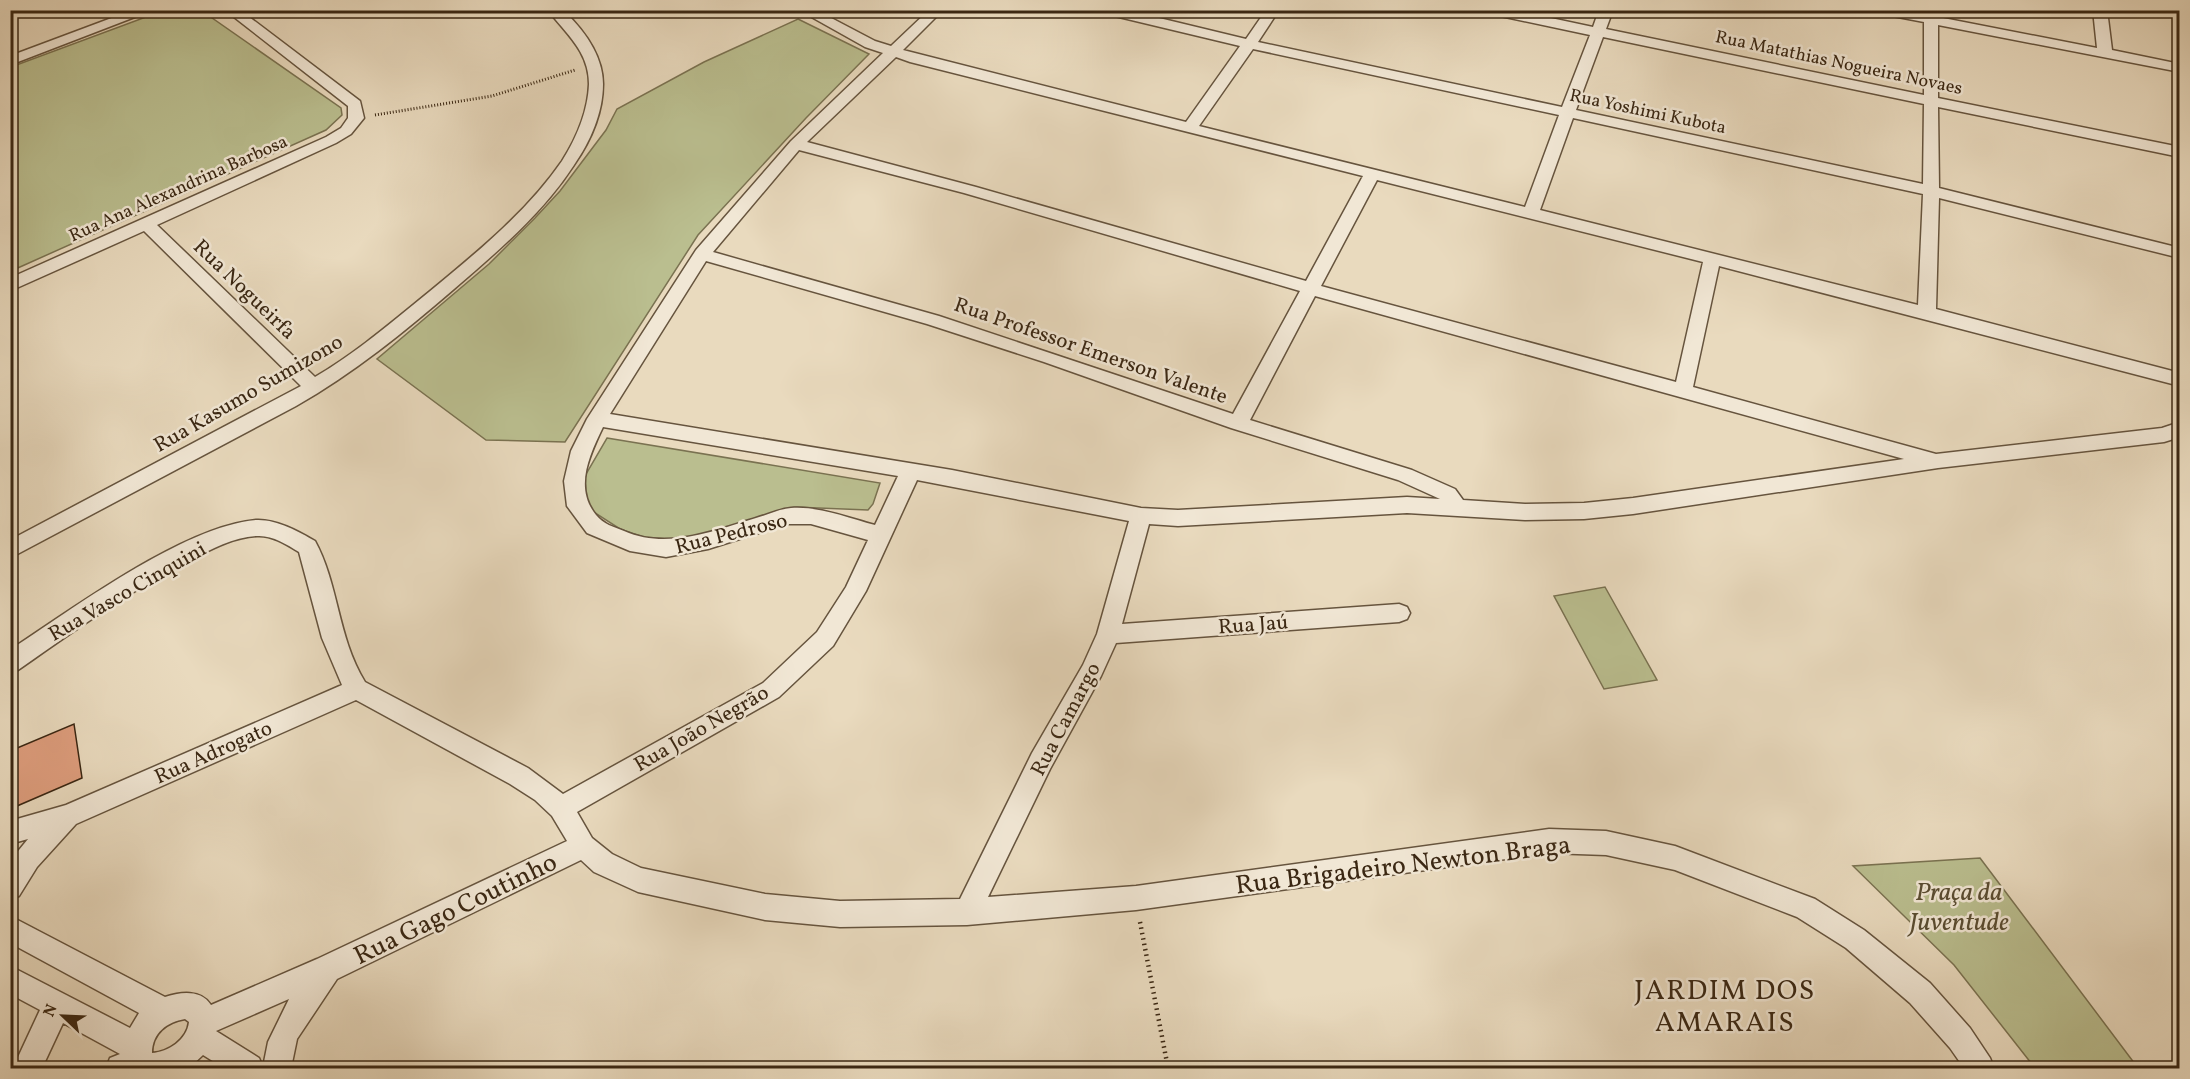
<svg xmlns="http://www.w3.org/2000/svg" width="2190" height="1079" font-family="Vollkorn,serif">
	<rect width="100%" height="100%" fill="#e9dabe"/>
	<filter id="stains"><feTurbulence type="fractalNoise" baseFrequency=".00333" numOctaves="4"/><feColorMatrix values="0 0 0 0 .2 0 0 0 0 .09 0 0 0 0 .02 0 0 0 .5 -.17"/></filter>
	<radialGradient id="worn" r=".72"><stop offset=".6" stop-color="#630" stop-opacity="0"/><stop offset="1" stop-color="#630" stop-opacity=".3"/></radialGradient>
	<g fill="#babe8f" stroke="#7a7251" stroke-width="1.5">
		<path d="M162 11H202L341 108 342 115 326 130 11 271V67Z"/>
		<path d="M798 19 869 54 806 118 698 235 565 442 486 440 377 359 489 264 535 218 560 191 606 130 617 109 704 62Z"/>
		<path d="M607 438 880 483 873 504 868 510 794 507 687 540 649 539 620 529 586 507 579 486Z"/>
		<path d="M1605 587 1657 680 1604 689 1554 596Z"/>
		<path d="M1980 858 2138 1068H2035L1954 965 1853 866Z"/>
	</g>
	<path fill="#de9e7e" stroke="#3a2713" stroke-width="1.5" d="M74 724 82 778 10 809V751Z"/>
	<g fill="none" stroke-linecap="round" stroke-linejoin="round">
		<defs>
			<g id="minor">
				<path d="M133 10H153L10 65V56Z"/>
				<path d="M225 10H240L360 101 364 118 351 134 336 143 157 225 315 377C356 353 392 322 429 292 476 253 527 212 562 161 576 139 588 111 589 84 589 51 566 34 548 10H563C583 29 603 55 603 84 603 113 590 142 574 165 543 213 497 252 454 289 404 332 354 373 296 406L10 558V540L301 386 144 231 10 291V278L326 137 341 128 348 118V106Z"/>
				<path d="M799 10H816L875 41 891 46 929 10H943L903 50 1186 122 1240 46 1102 13 1101 10H1126L1246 39 1266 10H1279L1258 42 1562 107 1590 35 1491 14 1485 10H1513L1593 27 1599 10H1613L1606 29 1924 95V22L1882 14 1876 10H1906L1924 14V10H1938V17L2097 48 2093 10H2107L2112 50 2180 64V72L1938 25V98L2180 147V157L1938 107 1939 188 2180 248V258L1939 198 1936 309 2180 373V386L1719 266 1693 387 1936 454 2162 428 2180 422V437L2164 442 1938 468 1633 514 1584 519 1525 520 1407 513 1178 526 1149 524 1122 624 1399 604 1407 607 1410 613 1407 619 1399 622 1116 643 1101 676 1050 769 988 897 1136 886 1549 829 1606 831 1675 846 1815 899 1864 930 1930 983 1970 1028 1990 1058 1994 1068H1964L1950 1048 1910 1003 1846 948 1797 917 1675 870 1606 855 1549 853 1136 910 967 925 840 927 765 920 638 892 594 872 581 860 337 979 297 1039 291 1068H224L203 1055 189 1068H106L110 1058 120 1054 63 1023 42 1068H13L40 1010 10 994V966L130 1028 139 1013 10 943V916L165 997C180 992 201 989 211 1005L317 959 567 841 552 816 535 800 510 784 356 700 76 824 37 867 19 896 10 899V861L28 839 10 844V821L66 805 342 685 322 638 299 552C286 544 272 535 257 536 234 537 212 549 192 559 131 590 74 631 18 670L10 672V650C71 610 184 526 256 520 276 519 298 531 315 541 339 585 337 636 365 682L528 768 563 794 763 683 817 632 846 587 868 540 811 524H788L708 549 666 557 630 551 587 533 567 506 564 481 571 451 587 419 696 250 791 141 883 53 865 47ZM1603 37 1924 104 1923 184 1576 110ZM1253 49 1559 115 1525 207 1199 126ZM896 57 910 62 1363 176 1306 281 976 187 807 142ZM1573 118 1923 194 1918 305 1540 210ZM799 150 964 193 1300 291 1233 414 939 316 713 252ZM1377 180 1703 262 1676 382 1321 286ZM706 261 927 324 1044 362 1231 428 1398 480 1440 499 1407 497 1178 510 1141 508 952 470 610 414ZM1315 296 1904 459 1633 498 1584 503 1525 504 1463 500 1455 489 1412 470 1250 420ZM603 427 898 476 875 525C848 518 819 506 791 508 779 509 767 515 756 518 713 531 667 550 624 531 614 527 603 524 596 515 574 488 589 456 603 427ZM917 480 1129 521 1097 634 1083 665 1032 753 960 899 840 901 765 894 641 868 612 854 592 838 577 812 779 697 833 646 866 591ZM289 999 268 1042 263 1067 259 1058 216 1031ZM185 1019 189 1022C187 1040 168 1052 152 1053 152 1033 167 1022 185 1019Z"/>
			</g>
		</defs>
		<use href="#minor" stroke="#66543e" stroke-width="3"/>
		<path stroke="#3a2713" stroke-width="3" stroke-dasharray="1 2" stroke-linecap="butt" d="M375 115 492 96 575 70"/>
		<path stroke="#3a2713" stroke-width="4.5" stroke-dasharray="1.5 4" stroke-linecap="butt" d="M1140 922 1168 1068"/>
		<use href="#minor" fill="#f1e7d5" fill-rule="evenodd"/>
	</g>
	<g text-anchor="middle" stroke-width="5" stroke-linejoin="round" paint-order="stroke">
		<g font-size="18" fill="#3a2713" stroke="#f1e7d5">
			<text transform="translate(1839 62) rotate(12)" y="6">Rua Matathias Nogueira Novaes</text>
			<text transform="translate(1648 111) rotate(12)" y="6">Rua Yoshimi Kubota</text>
			<text transform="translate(178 188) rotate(-24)" y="6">Rua Ana Alexandrina Barbosa</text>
		</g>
		<g font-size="21" fill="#3a2713" stroke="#f1e7d5">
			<text transform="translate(245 289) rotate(44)" y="7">Rua Nogueirfa</text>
			<text transform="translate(1091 350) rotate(19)" y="7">Rua Professor Emerson Valente</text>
			<text transform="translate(248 393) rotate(-30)" y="7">Rua Kasumo Sumizono</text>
			<text transform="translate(731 533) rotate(-14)" y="7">Rua Pedroso</text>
			<text transform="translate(127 591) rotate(-30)" y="7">Rua Vasco Cinquini</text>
			<text transform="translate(1253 624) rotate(-4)" y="7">Rua Jaú</text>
			<text transform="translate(1065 719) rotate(-62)" y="7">Rua Camargo</text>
			<text transform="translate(701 728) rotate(-30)" y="7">Rua João Negrão</text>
			<text transform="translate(213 752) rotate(-24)" y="7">Rua Adrogato</text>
		</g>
		<g font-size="26" fill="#3a2713" stroke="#f1e7d5">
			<text transform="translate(1403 864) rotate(-7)" y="9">Rua Brigadeiro Newton Braga</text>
			<text transform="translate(455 908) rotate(-26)" y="9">Rua Gago Coutinho</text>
		</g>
		<g font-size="26" font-style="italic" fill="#5a4d32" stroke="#f1e7d5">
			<text x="1959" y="900">Praça da<tspan x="1959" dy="30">Juventude</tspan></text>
		</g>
		<g font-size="28" letter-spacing="1.5" fill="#3a2713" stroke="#f1e7d5">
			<text x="1725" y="999">JARDIM DOS<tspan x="1725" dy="32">AMARAIS</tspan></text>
		</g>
	</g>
	<rect width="2190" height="1079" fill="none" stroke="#e9dabe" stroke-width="36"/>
	<rect x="12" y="12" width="2166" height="1055" fill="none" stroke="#3a2713" stroke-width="3"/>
	<rect x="18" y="18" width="2154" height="1043" fill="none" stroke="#3a2713" stroke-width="1.5"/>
	<g transform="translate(63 1016) rotate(293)" stroke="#f1e7d5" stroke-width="4.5" paint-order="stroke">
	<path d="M0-4.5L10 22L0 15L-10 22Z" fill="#3a2713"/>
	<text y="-9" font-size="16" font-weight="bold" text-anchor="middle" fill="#3a2713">N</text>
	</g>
	<rect width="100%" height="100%" filter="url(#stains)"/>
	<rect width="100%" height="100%" fill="url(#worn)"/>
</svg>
